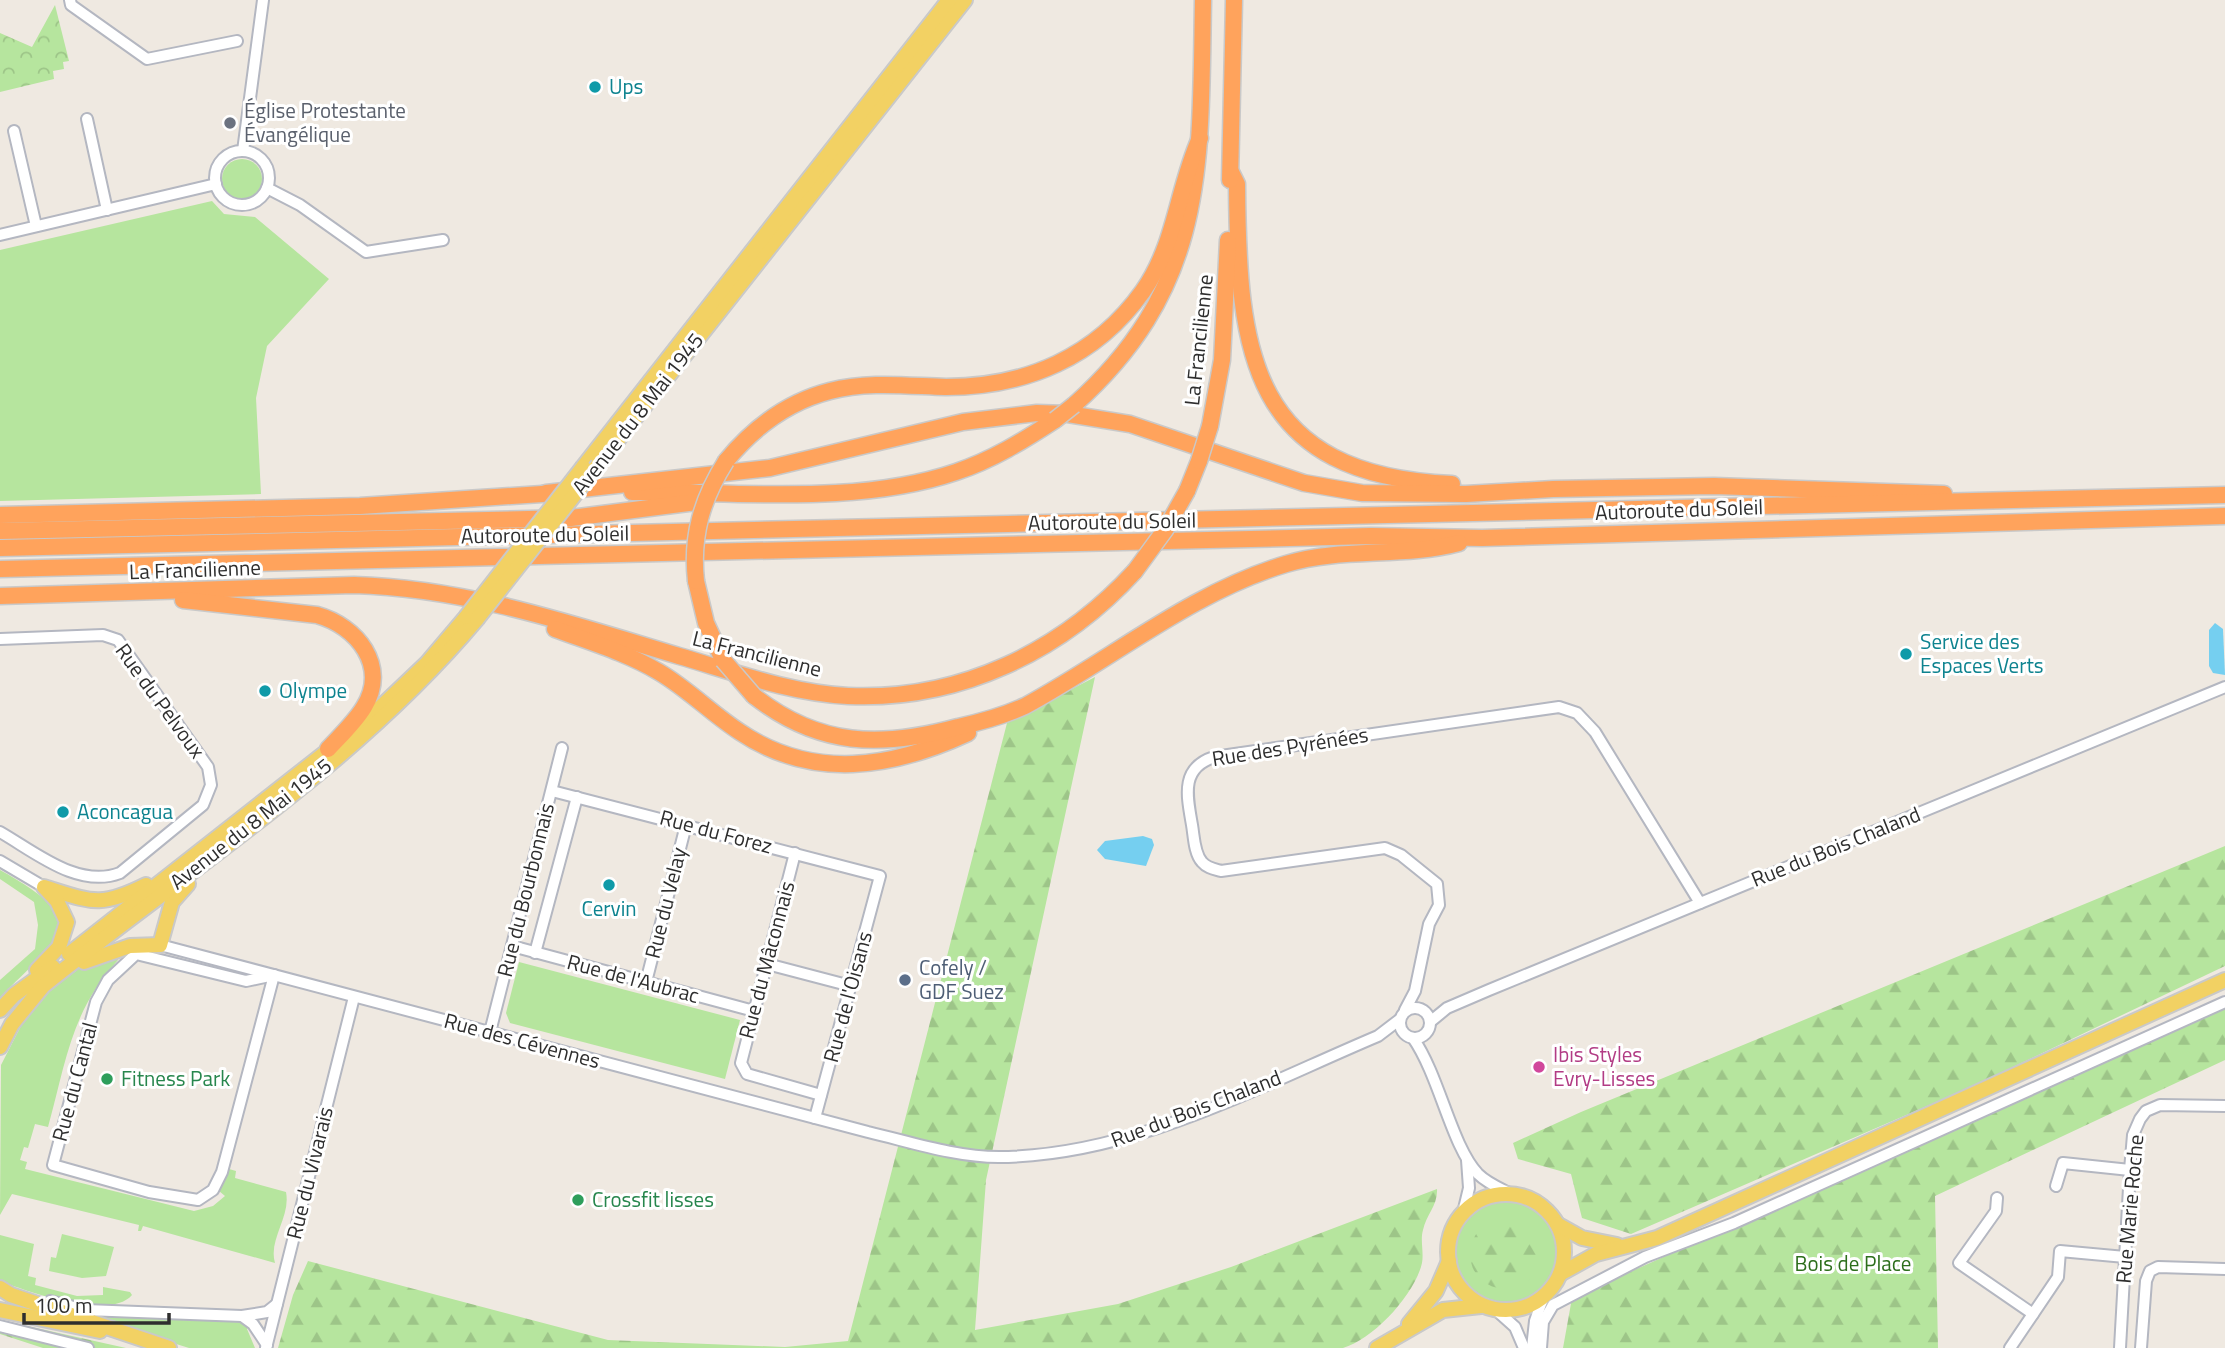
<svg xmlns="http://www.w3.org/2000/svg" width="2225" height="1348" font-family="'Titillium Web',sans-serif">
	<defs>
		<pattern id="forest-firs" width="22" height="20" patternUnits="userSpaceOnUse" patternTransform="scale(1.75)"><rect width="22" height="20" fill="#b6e59e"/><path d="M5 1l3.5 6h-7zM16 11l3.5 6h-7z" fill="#9dc588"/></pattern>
		<pattern id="park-crowns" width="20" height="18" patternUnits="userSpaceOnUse" patternTransform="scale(1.75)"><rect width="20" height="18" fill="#b6e59e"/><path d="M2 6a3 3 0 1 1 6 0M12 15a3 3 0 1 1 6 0" fill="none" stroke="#9dc588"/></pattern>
	</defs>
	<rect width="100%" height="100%" fill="#efe9e1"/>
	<g fill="#b6e59e">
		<circle cx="242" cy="179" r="20"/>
		<path d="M212 201 224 214 255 217 329 279 267 346 256 398 261 494 0 501V250Z"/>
		<path d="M0 870C100 926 59 935 0 998V980L35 949 38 925 34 902 0 879Z"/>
		<path d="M115 954 118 960C71 1011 66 1062 48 1127L35 1124 28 1148 24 1147 20 1160 27 1162 25 1169 194 1211 213 1206 225 1196 219 1191 229 1169 236 1171 235 1178 286 1192C291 1217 268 1239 275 1263L143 1226 141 1231H138L139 1225 12 1194 0 1215 1 1065 22 1024 50 991 81 967Z"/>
		<path d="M519 962 740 1020 725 1079 510 1023 506 1013Z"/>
		<circle cx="1506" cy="1251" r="51"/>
		<path d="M62 1234 114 1247 106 1276 82 1278 49 1271 51 1257 56 1258Z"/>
		<path d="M0 1235 34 1244 28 1276 36 1278 35 1285 77 1296 103 1295V1287L130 1292 132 1295C110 1321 29 1292 0 1281Z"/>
		<path d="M84 1315 242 1321 248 1325 247 1329 255 1348H189Z"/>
	</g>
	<g fill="url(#forest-firs)">
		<path d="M1095 677 986 1180 975 1330 1118 1304 1231 1267 1437 1189C1438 1205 1426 1215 1423 1230 1420 1240 1424 1252 1422 1263 1415 1294 1374 1339 1343 1348H278L293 1295 308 1261 608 1340 785 1347 848 1341 1007 723Z"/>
		<path d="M2225 846V966L1971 1087 1631 1234 1582 1218 1571 1174 1518 1159 1513 1143 1581 1112Z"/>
		<path d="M2225 1005V1060L1935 1196 1938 1348H1563L1572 1298Z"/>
		<circle cx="1505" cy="1254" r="35"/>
		<path d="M0 1320 126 1348H43L0 1334Z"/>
	</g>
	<path fill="url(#park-crowns)" d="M55 5 69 61 63 62 64 69 53 71 54 79 0 92V33L32 47Z"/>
	<g fill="#75cff0">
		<path d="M2215 623 2223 629 2225 675 2213 673 2209 666V630Z"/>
		<path d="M1143 836 1152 839 1154 845 1146 866 1105 859 1097 850 1105 841Z"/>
	</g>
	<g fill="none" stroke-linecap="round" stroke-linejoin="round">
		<defs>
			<g id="minor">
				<path d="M70 0 71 5 147 59 237 41"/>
				<path d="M87 119 107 210"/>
				<path d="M14 131 36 226"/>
				<path d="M243 151 263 0"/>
				<circle cx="242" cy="178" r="27"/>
				<path d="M267 188 300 205 366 252 443 240"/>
				<path d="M0 235 216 184"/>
				<path d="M0 639 103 635 118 640 208 767 211 785 203 805 120 873C78 889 35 852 0 832"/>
				<path d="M552 791 880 876 815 1118"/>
				<path d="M795 853 741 1063 747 1074 821 1095"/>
				<path d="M0 861 44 887"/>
				<path d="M160 945 868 1132C911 1142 955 1157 999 1157 1133 1156 1257 1087 1378 1036L1399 1020"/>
				<path d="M512 946 754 1011"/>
				<path d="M535 953 577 797"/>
				<path d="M136 954 246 981 274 975 222 1172 213 1190 198 1200 149 1192 53 1165 96 1002 108 980Z"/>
				<path d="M767 964 851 986"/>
				<path d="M646 982 686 825"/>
				<circle cx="1415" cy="1023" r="15"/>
				<path d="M1405 1010 1415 991 1429 924 1439 905 1437 884 1401 855 1385 848 1221 871C1214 869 1207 868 1202 862 1194 853 1194 836 1192 825 1187 796 1180 768 1214 757L1559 707 1577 713 1595 732 1700 903"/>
				<path d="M1430 1022 1447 1008 1489 990 2225 687"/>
				<path d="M490 1032 562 748"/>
				<path d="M1413 1038C1440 1077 1451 1145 1478 1174 1487 1183 1499 1188 1511 1194"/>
				<path d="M2056 1186 2063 1163 2130 1170"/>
				<path d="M1997 1198 1996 1211 1959 1263 2033 1314"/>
				<path d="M1463 1213 1469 1188 1467 1160"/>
				<path d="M50 1301 86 1310 242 1316 267 1312 277 1304"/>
				<path d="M1496 1310 1515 1327 1524 1348"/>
				<path d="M242 1316 253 1324 267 1345"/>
				<path d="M0 1326 88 1348"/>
				<path d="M266 1348 354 997"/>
				<path d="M1532 1348 1535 1321 1543 1298"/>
				<path d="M1541 1348 1543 1322 1553 1305 1645 1257 1734 1223 2225 1002"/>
				<path d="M2010 1348 2058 1277 2060 1251 2125 1257"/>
				<path d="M2120 1348 2130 1170 2133 1135 2140 1119 2146 1111 2160 1105 2225 1106"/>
				<path d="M2141 1348 2146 1281 2150 1271 2158 1267 2225 1269"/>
			</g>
			<g id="major">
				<path d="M598 465 965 0"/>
				<path d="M583 467 949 0"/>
				<path d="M44 887C92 902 100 908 146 885"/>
				<path d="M69 954 367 720 427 663 466 617"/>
				<path d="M84 962 130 946 160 945 172 902 188 884"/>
				<path d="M37 970 59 947 67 922 57 901 45 888"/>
				<path d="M0 1010 14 995 53 967"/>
				<path d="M0 1047 12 1024 43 986C190 868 355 765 477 619"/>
				<circle cx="1506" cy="1252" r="58"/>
				<path d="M1557 1224 1582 1238 1617 1245"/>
				<path d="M1560 1274 1596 1254 1657 1238 2225 980"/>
				<path d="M0 1288 11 1295 169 1348"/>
				<path d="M0 1310 100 1331"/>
				<path d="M1409 1324 1436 1291 1449 1261"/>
				<path d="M1377 1348 1443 1310 1481 1306"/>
			</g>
			<g id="highway">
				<path d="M1231 172 1237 184C1238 353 1250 475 1452 484"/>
				<path d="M1230 180 1234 0"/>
				<path d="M1074 405C1208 285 1200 166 1203 0"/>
				<path d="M1210 426 1222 360 1228 240"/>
				<path d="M726 461C754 427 787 402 830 391 868 381 908 386 946 387 1026 387 1096 357 1143 291 1176 244 1177 189 1200 138"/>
				<path d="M1187 491 1199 461"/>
				<path d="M632 492C736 491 856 506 956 472 992 460 1023 441 1055 420"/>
				<path d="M546 493 770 468 963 422 1037 413 1068 414 1130 424 1304 483 1362 493 1466 494 1553 489 1714 486 1944 494"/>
				<path d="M0 515 360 506 557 493"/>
				<path d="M0 531 571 518 704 501"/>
				<path d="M0 548 2225 495"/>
				<path d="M0 569 1371 536 1482 538 2225 516"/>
				<path d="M696 581 706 623 723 660"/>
				<path d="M0 596 354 585C466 588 572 624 679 656 734 672 790 693 848 696 959 701 1061 652 1135 571"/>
				<path d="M183 600 317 615C357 626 389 666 364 707 355 722 340 736 328 749"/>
				<path d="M555 629C590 642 627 653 659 672 688 689 712 714 740 732 813 781 892 768 968 733"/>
				<path d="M754 696C819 747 881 748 958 727 981 722 1003 716 1025 706 1112 659 1190 593 1286 564 1342 547 1403 558 1459 543"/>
			</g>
		</defs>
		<use href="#minor" stroke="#b4b7c1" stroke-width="14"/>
		<use href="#major" stroke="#c9c9c9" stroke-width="18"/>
		<use href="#highway" stroke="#c9c9c9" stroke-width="19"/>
		<use href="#minor" stroke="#fff" stroke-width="10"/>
		<use href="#major" stroke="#f2d163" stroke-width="14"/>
		<use href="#highway" stroke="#ffa35c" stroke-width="16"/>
		<defs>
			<g id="major-bridge">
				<path d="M466 617 583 467"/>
				<path d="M477 619 598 465"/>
			</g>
			<g id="highway-bridge">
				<path d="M1055 420 1074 405"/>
				<path d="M1199 461 1210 426"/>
				<path d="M1135 571 1165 530 1187 491"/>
				<path d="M696 581C691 536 702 499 726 461"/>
				<path d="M723 660 754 696"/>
			</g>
		</defs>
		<use href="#major-bridge" stroke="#c9c9c9" stroke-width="18" stroke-linecap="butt"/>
		<use href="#highway-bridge" stroke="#c9c9c9" stroke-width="19" stroke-linecap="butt"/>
		<use href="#major-bridge" stroke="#f2d163" stroke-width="14"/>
		<use href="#highway-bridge" stroke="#ffa35c" stroke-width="16"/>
	</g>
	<g fill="#0f9aa8" stroke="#fff" stroke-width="2.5">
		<circle cx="595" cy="87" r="7"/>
		<circle cx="1906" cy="654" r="7"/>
		<circle cx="265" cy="691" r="7"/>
		<circle cx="63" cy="812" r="7"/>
		<circle cx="609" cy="885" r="7"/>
	</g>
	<circle fill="#6b7280" stroke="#fff" stroke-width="2.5" cx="230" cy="123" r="7"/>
	<circle fill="#5c6f8a" stroke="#fff" stroke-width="2.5" cx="905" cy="980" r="7"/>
	<circle fill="#d1479c" stroke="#fff" stroke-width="2.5" cx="1539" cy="1067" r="7"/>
	<g fill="#2e9e5b" stroke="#fff" stroke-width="2.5">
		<circle cx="107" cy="1079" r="7"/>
		<circle cx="578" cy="1200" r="7"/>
	</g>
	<g text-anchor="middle" stroke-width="6" stroke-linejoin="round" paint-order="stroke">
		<g font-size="21" fill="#0d838f" stroke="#fff" text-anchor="start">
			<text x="609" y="94">Ups</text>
			<text x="1920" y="649">Service des<tspan x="1920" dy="24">Espaces Verts</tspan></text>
			<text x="279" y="698">Olympe</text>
			<text x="77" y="819">Aconcagua</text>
			<text x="609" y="916" text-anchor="middle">Cervin</text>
		</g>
		<g font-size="21" fill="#5b616d" stroke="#fff" text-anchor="start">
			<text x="244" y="118">Église Protestante<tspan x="244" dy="24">Évangélique</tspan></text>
		</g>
		<g font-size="21" fill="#2e2e2e" stroke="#fff">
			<text transform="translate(1199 340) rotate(-84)" y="7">La Francilienne</text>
			<text transform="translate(638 414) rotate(-52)" y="7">Avenue du 8 Mai 1945</text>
			<text transform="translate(1679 510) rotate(-2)" y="7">Autoroute du Soleil</text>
			<text transform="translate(1112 522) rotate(-1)" y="7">Autoroute du Soleil</text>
			<text transform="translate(545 535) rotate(-1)" y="7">Autoroute du Soleil</text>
			<text transform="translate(195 570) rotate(-2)" y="7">La Francilienne</text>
			<text transform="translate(757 654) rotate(14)" y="7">La Francilienne</text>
			<text transform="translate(160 701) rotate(54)" y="7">Rue du Pelvoux</text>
			<text transform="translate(1290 747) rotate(-9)" y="7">Rue des Pyrénées</text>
			<text transform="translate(251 824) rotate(-38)" y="7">Avenue du 8 Mai 1945</text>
			<text transform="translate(716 832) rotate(15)" y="7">Rue du Forez</text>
			<text transform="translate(1836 847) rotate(-22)" y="7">Rue du Bois Chaland</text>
			<text transform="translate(526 890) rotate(-76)" y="7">Rue du Bourbonnais</text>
			<text transform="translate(666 903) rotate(-76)" y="7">Rue du Velay</text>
			<text transform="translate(767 960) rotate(-75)" y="7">Rue du Mâconnais</text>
			<text transform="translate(633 979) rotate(15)" y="7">Rue de l'Aubrac</text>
			<text transform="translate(848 997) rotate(-75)" y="7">Rue de l'Oisans</text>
			<text transform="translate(522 1041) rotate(15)" y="7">Rue des Cévennes</text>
			<text transform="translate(75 1082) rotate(-75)" y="7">Rue du Cantal</text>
			<text transform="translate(1196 1109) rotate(-21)" y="7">Rue du Bois Chaland</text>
			<text transform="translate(310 1173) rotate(-76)" y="7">Rue du Vivarais</text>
			<text transform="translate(2130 1209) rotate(-85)" y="7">Rue Marie Roche</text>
		</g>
		<g font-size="21" fill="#4e5e75" stroke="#fff" text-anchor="start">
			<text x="919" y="975">Cofely /<tspan x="919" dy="24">GDF Suez</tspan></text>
		</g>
		<g font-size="21" fill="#b23c85" stroke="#fff" text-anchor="start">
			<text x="1553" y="1062">Ibis Styles<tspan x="1553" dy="24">Evry-Lisses</tspan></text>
		</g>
		<g font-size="21" fill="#27864d" stroke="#fff" text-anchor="start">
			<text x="121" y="1086">Fitness Park</text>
			<text x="592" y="1207">Crossfit lisses</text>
		</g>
		<g font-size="21" fill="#2c6e1b" stroke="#fff">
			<text x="1853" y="1271">Bois de Place</text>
		</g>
	</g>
	<path d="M24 1313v10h145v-10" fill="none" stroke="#2e2e2e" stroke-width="3.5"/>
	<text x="35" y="1313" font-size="21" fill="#2e2e2e" stroke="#ffffff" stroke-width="5" paint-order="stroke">100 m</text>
</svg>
